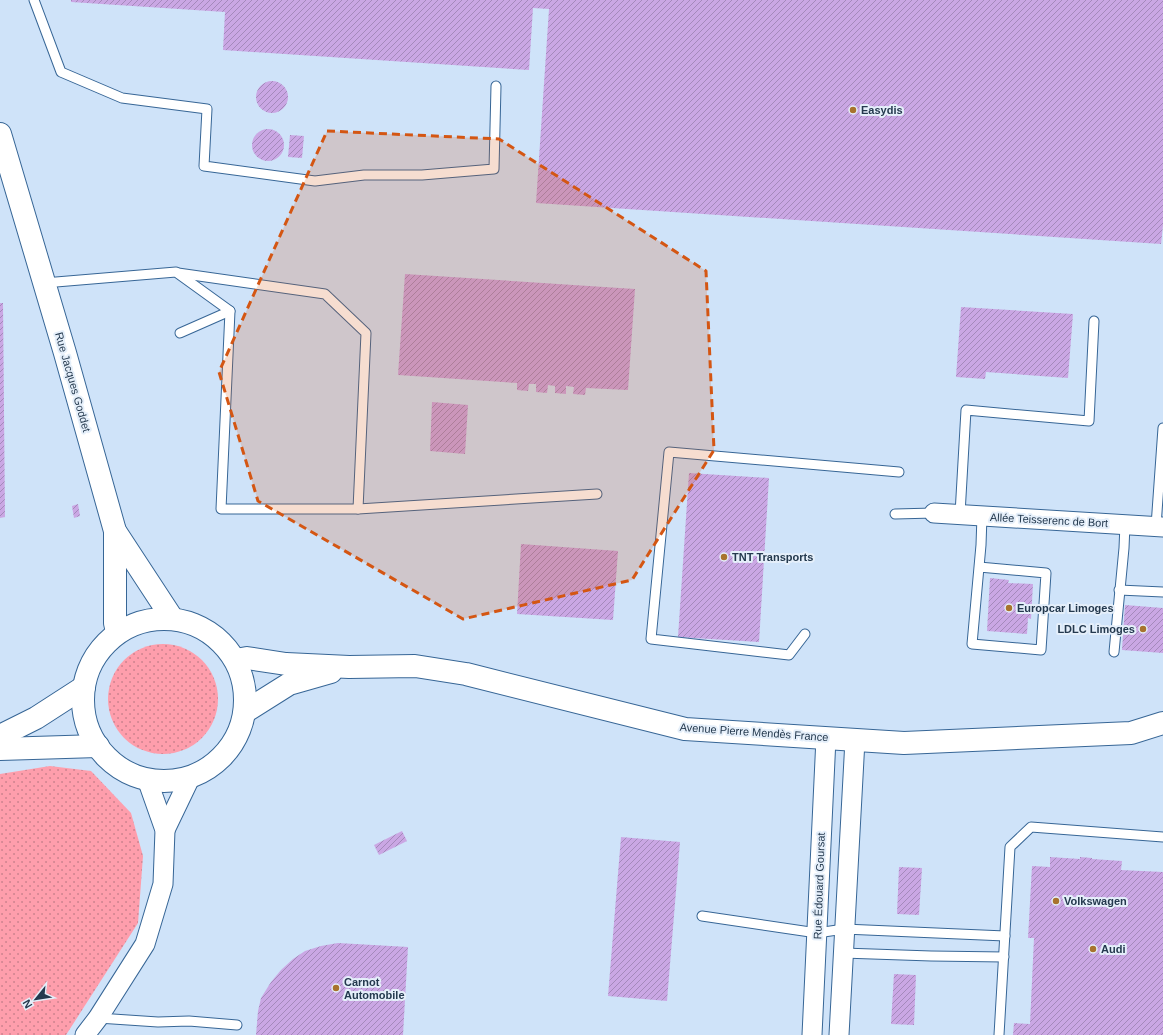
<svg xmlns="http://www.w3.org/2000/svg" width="1163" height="1035" font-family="Helvetica,sans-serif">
	<defs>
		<pattern id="grass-dots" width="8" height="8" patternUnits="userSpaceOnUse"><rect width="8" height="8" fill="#fe9eac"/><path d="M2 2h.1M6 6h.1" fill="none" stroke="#cd828e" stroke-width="1.8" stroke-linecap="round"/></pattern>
		<pattern id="building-hatch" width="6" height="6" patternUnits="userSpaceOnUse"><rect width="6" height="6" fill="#caa7e4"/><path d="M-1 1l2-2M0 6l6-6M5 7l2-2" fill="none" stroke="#a489bb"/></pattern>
	</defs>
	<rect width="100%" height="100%" fill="#cfe3f9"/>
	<g fill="url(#grass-dots)">
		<circle cx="163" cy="699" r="55"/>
		<path d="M50 766 91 771 131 813 143 856 138 923 66 1035H0V774Z"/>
	</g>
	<g fill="url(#building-hatch)">
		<path d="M71 0H1163V225L1161 244 536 203 549 9 533 8 529 70 223 50 225 12 71 2Z"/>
		<circle cx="272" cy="97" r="16"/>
		<circle cx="268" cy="145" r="16"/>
		<path d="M290 135 304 136 302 158 288 157Z"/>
		<path d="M405 274 635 289 628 390 586 388 585 395 573 394 574 387 566 386V394L555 393V386L548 385 547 393 536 392V384H529L528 391 517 390V383L398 375Z"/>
		<path d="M0 303H3L5 517 0 518Z"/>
		<path d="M961 307 1073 314 1068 378 986 372 985 379 956 377Z"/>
		<path d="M432 402 468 405 465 454 430 451Z"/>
		<path d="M689 473 769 478 759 642 678 637Z"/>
		<path d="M78 504 80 516 74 518 72 506Z"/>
		<path d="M521 544 618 551 613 620 517 614Z"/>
		<path d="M990 578 1009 580 1008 583 1033 584 1031 619 1028 618 1027 634 987 631Z"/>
		<path d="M1125 605 1163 608V653L1122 650Z"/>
		<path d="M402 831 407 841 379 855 374 845Z"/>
		<path d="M621 837 680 842 667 1001 608 996Z"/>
		<path d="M1050 857 1080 859V857L1092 858V859L1122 861 1121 870 1163 872V1035H1013L1014 1023 1030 1024 1034 938H1028L1032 866 1050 867Z"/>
		<path d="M899 867 922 868 919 915 897 914Z"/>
		<path d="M338 943 408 947 403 1035H256L258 1011 261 998 271 982 281 970 293 959 305 951 321 946Z"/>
		<path d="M894 974 916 975 914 1025 891 1024Z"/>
	</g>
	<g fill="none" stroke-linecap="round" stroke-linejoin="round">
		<defs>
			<g id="lane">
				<path d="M34 0 61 72 122 98 207 109 204 166 315 181 364 175H422L494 169 496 86"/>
				<path d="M178 273 325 294 366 333 358 509"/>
				<path d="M44 283 176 272 230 311 221 509H358L597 494"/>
				<path d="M180 333 230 311"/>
				<path d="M895 514 934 513"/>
				<path d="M960 514 966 410 1089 421 1094 321"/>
				<path d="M1156 526 1163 428"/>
				<path d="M979 567 1046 573 1041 650 972 644 981 545 982 516"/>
				<path d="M1119 590 1163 592"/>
				<path d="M805 634 789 655 651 639 669 452 899 472"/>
				<path d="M1114 652 1124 548 1125 524"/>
				<path d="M702 916 817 933 844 929 1005 936"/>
				<path d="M843 953 931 956 1004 957"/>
				<path d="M98 1018 158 1022 189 1021 237 1025"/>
				<path d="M999 1035 1010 847 1031 827 1163 837"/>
			</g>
			<g id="street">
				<path d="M934 513 1163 527"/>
				<path d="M165 830 190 778"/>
				<path d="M85 1035 98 1018 145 944 163 884 165 830 147 779"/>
				<path d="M812 1035 826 738"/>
				<path d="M839 1035 855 740"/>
			</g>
			<g id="secondary">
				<path d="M0 134 65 353 115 531 172 618"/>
				<path d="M115 531V623L117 632"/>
				<circle cx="164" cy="700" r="81"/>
				<path d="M236 660 247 658 286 664 349 667 415 666 466 674 685 729 904 743 1131 733 1163 723"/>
				<path d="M246 711 289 684 331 672"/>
				<path d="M0 736 36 718 84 687"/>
				<path d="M0 749 98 746"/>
			</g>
		</defs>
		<use href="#lane" stroke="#376696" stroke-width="11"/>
		<use href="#street" stroke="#376696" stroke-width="21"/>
		<use href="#secondary" stroke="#376696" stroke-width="24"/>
		<use href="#lane" stroke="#fff" stroke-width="9"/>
		<use href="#street" stroke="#fff" stroke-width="19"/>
		<use href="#secondary" stroke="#fff" stroke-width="22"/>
	</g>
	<path fill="#d45613" fill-opacity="0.2" stroke="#d45613" stroke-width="3" stroke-dasharray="8 5" stroke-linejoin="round" d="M327 131 499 139 706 271 714 450 632 580 463 619 258 501 219 372Z"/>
	<g fill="#a8732d" stroke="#e5effa" stroke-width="1.5">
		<circle cx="853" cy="110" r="4"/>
		<circle cx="724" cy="557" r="4"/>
		<circle cx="1009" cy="608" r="4"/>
		<circle cx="1143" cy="629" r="4"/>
		<circle cx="1056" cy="901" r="4"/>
		<circle cx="1093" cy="949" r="4"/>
		<circle cx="336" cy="988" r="4"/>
	</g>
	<g text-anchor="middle" stroke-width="4" stroke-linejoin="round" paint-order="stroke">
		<g font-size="11" font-weight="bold" fill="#24394e" stroke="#e5effa" text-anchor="start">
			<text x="861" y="114">Easydis</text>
			<text x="732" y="561">TNT Transports</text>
			<text x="1017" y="612">Europcar Limoges</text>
			<text x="1135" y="633" text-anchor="end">LDLC Limoges</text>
			<text x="1064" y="905">Volkswagen</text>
			<text x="1101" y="953">Audi</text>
			<text x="344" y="986">Carnot<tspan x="344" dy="13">Automobile</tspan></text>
		</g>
		<g font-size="11" fill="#24394e" stroke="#e5effa">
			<text transform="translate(73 382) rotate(74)" y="4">Rue Jacques Goddet</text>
			<text transform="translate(1049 520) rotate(3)" y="4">Allée Teisserenc de Bort</text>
			<text transform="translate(754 732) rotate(4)" y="4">Avenue Pierre Mendès France</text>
			<text transform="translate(819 886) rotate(-88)" y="4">Rue Édouard Goursat</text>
		</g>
	</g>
	<g transform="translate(36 999) rotate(240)" stroke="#e5effa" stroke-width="3" paint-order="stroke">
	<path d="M0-3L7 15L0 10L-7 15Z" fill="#24394e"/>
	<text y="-6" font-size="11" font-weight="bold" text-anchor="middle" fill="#24394e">N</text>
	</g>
</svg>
